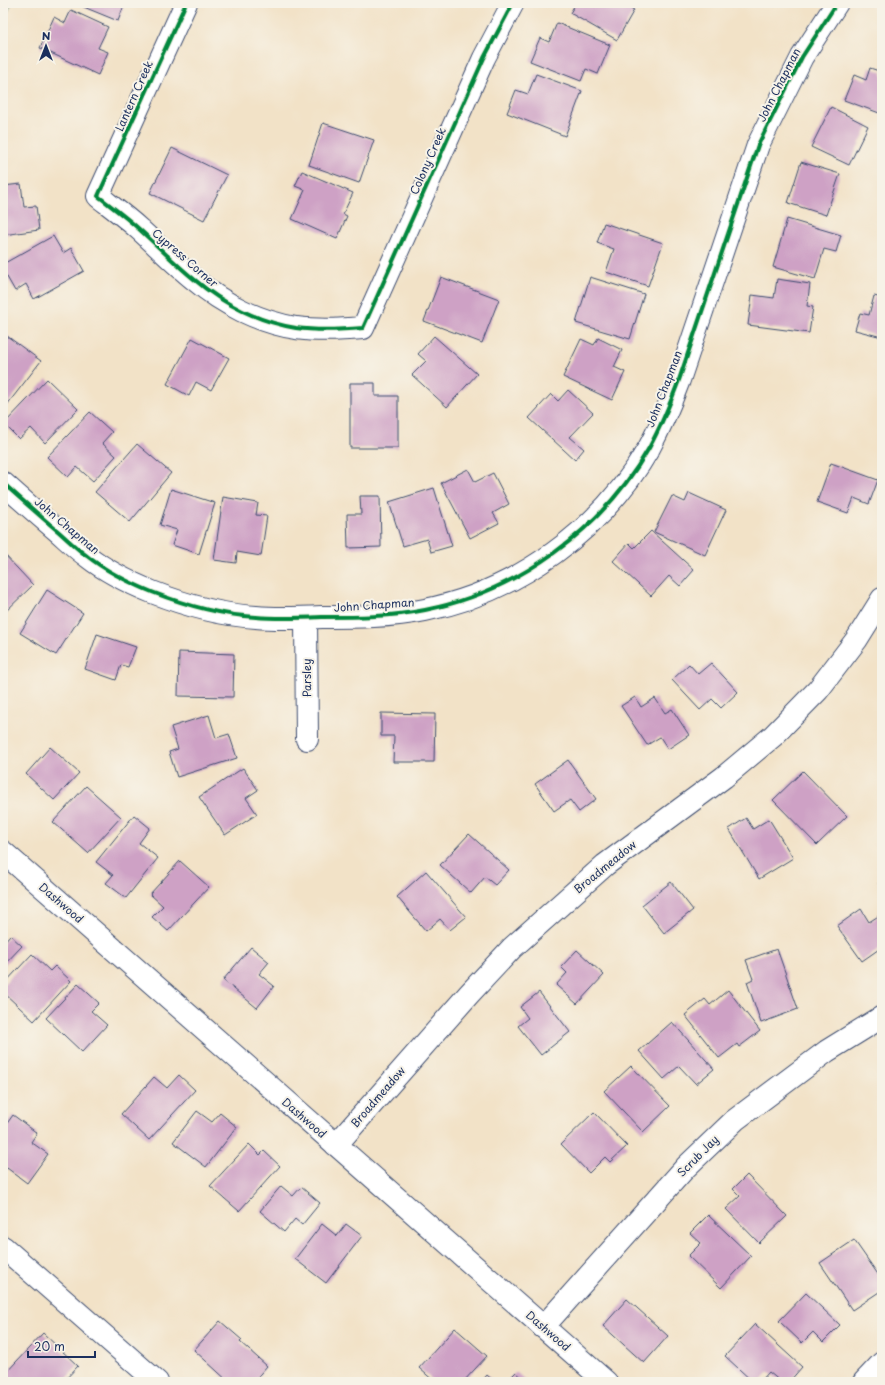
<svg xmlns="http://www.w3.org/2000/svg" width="885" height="1385" font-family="'Playpen Sans',sans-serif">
	<rect width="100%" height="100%" fill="#f7f3e8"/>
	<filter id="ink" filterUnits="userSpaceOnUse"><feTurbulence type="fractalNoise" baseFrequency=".025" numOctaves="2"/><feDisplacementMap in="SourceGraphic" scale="8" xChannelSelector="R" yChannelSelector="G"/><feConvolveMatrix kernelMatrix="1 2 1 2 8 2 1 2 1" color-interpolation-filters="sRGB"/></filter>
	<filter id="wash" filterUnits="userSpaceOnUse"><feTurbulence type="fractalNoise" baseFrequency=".012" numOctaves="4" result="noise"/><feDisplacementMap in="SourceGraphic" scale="16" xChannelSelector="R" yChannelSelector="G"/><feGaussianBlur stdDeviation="0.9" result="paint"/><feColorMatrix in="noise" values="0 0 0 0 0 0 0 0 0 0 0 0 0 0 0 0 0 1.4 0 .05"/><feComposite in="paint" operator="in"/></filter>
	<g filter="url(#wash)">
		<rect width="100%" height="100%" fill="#f2e2c7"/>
		<path fill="#76ce93" stroke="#487e78" d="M3 3H12L3 21Z"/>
		<g id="blocks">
			<g fill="#cea1c5">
				<path d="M74 3H125L118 21Z"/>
				<path d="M576 3H625L624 4 634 10 617 40 570 13Z"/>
				<path d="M71 10 108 27 98 48 108 52 98 75 40 48 54 17 65 23Z"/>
				<path d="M557 23 610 45 598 74 586 69 581 81 530 61 540 38 549 42Z"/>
				<path d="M870 68 882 72V114L844 100 854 75 866 80Z"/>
				<path d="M536 74 582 91 565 136 507 113 516 90 528 94Z"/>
				<path d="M831 107 868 126 849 165 811 147Z"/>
				<path d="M323 123 374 140 359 183 309 165Z"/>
				<path d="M172 148 227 175 204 220 150 193Z"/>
				<path d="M801 162 840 174 826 215 788 203Z"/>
				<path d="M302 171 353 193 343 214 347 216 337 239 292 219 305 190 295 186Z"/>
				<path d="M21 184 24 207 36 206 39 230 3 235V186Z"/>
				<path d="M787 219 841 235 836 252 824 249 815 279 773 267Z"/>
				<path d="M604 223 663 243 648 286 606 272 614 249 597 243Z"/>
				<path d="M53 236 63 253 71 248 84 271 34 299 26 284 15 291 3 270V264Z"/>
				<path d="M441 277 499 299 482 343 424 321Z"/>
				<path d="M590 277 644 294 630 339 576 323Z"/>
				<path d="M777 279 810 284 807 306 813 307 809 333 748 325 752 295 774 298Z"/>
				<path d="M874 296 882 298V337L855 330 860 313 869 315Z"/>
				<path d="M7 336 41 361 3 410V341Z"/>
				<path d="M434 336 477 374 447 407 412 375 426 361 418 354Z"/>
				<path d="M192 338 229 358 211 390 196 382 189 396 167 384Z"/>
				<path d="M598 338 622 350 614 367 625 372 612 400 563 377 581 339 594 345Z"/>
				<path d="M47 379 78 409 45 443 31 428 19 439 4 424Z"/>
				<path d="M350 383H375V396H398V448H350Z"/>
				<path d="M568 390 593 413 570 437 584 449 575 460 529 418 551 394 558 401Z"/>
				<path d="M90 412 112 432 102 443 116 456 93 481 77 467 68 477 47 457Z"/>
				<path d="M137 444 171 473 130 522 95 492Z"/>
				<path d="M831 463 878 480 869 504 854 498 848 513 817 502Z"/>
				<path d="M468 469 475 482 493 473 509 504 493 513 499 523 470 538 441 483Z"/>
				<path d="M434 488 452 546 431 552 427 539 403 546 389 502Z"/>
				<path d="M171 489 215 503 199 554 172 545 177 530 160 525Z"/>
				<path d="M689 493 726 510 705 555 654 532 672 496 685 502Z"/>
				<path d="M360 496H380L381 547 348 548 347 514H361Z"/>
				<path d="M223 497 258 503 256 515 267 516 261 556 237 552 236 563 214 560Z"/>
				<path d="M651 531 694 570 680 586 669 576 651 596 613 561 629 543 634 548Z"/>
				<path d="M3 553 33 585 3 614Z"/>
				<path d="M47 590 83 613 56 655 20 633Z"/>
				<path d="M97 634 136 647 128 667 121 665 116 680 85 669Z"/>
				<path d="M179 652 234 654 233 697 178 696Z"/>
				<path d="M711 663 738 692 721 708 712 699 700 710 672 680 689 664 698 674Z"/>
				<path d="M635 697 641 707 655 698 665 713 672 709 689 735 668 749 660 737 647 745 621 706Z"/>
				<path d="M381 713 435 714 434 762H393L394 736H381Z"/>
				<path d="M209 715 216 738 229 734 237 758 177 777 169 752 178 749 171 727Z"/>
				<path d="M50 747 79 773 54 800 26 774Z"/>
				<path d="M568 760 596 799 579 812 570 800 554 811 535 784Z"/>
				<path d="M243 768 258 790 246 798 257 814 225 835 199 797Z"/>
				<path d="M803 771 847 816 817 845 773 800Z"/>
				<path d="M86 786 121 817 88 853 53 822Z"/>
				<path d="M134 815 150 828 139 843 158 858 126 898 106 883 113 875 96 862Z"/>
				<path d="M746 818 753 829 769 819 793 858 759 879 729 829Z"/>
				<path d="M469 834 509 870 495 885 485 877 471 893 440 865Z"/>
				<path d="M180 861 209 887 168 931 152 917 163 906 150 894Z"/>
				<path d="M426 871 466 917 450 930 440 919 426 931 397 897Z"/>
				<path d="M882 881V890L878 883Z"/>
				<path d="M671 882 693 910 664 933 642 905Z"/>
				<path d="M861 909 869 922 880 915 882 918V947L862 961 837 926Z"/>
				<path d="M10 935 22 946 3 966V943Z"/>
				<path d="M251 947 269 962 259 974 274 986 257 1008 223 980Z"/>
				<path d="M777 949 798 1009 761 1023 747 982 753 979 746 960Z"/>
				<path d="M577 950 604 975 577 1004 556 985 567 973 561 967Z"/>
				<path d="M32 954 50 971 55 966 71 981 34 1021 3 992V985Z"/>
				<path d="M78 984 99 1003 91 1011 107 1025 82 1052 46 1018Z"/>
				<path d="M728 990 760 1031 739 1047 737 1044 719 1058 685 1015 705 999 710 1005Z"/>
				<path d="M539 992 570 1032 541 1055 518 1026 528 1018 520 1007Z"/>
				<path d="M672 1022 714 1069 696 1084 679 1066 664 1079 639 1051Z"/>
				<path d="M631 1066 670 1106 643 1132 604 1091Z"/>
				<path d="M179 1075 195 1090 149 1140 121 1114 154 1077 167 1088Z"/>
				<path d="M197 1111 212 1122 220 1113 237 1127 206 1167 173 1142Z"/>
				<path d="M594 1112 627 1146 610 1162 605 1157 589 1173 561 1144Z"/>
				<path d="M13 1115 37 1133 31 1142 48 1154 27 1183 7 1168 3 1173V1129Z"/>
				<path d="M249 1144 260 1155 264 1151 280 1166 239 1211 210 1186Z"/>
				<path d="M747 1175 787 1216 759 1243 726 1209 740 1196 733 1189Z"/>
				<path d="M281 1186 293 1196 301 1187 320 1203 302 1225 295 1219 284 1232 260 1211Z"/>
				<path d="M708 1215 751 1256 721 1288 688 1256 701 1243 690 1233Z"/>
				<path d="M322 1224 337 1236 346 1224 362 1236 326 1283 295 1259Z"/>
				<path d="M854 1240 882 1280V1290L852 1310 820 1263Z"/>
				<path d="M806 1293 840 1325 823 1342 813 1332 802 1343 779 1321Z"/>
				<path d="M627 1299 668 1336 644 1363 603 1326Z"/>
				<path d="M220 1321 242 1340 240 1342 267 1366 253 1382H229L194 1350Z"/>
				<path d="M755 1324 802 1367 789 1382H781L769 1372 760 1382H753L725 1356Z"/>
				<path d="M455 1328 487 1356 463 1382H435L419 1368Z"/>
				<path d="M43 1333 78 1366 63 1382H3V1376Z"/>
				<path d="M516 1372 527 1382H506Z"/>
				<path d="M487 1375 495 1382H481Z"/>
			</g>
		</g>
	</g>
	<g filter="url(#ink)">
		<use href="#blocks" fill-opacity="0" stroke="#3b4a6e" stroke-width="1"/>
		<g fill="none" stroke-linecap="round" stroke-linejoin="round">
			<defs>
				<g id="minor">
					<path d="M186 3 98 196C112 207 126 217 139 229 158 246 175 264 195 280 223 304 259 322 296 328 318 331 340 330 363 328L484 58 513 3"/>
					<path d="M3 483C22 500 40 516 59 532 68 540 77 549 87 556 106 571 130 583 152 592 185 605 221 615 256 617 278 619 300 618 322 617 356 617 391 617 425 610 517 592 602 530 649 448 661 426 670 404 679 380L758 145 802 57 837 3"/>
					<path d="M306 618 307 739"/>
					<path d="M3 852 606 1382"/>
					<path d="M336 1145 469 994 512 948 605 865 724 777 773 736 818 690 857 639 882 599"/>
					<path d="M3 1247 157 1382"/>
					<path d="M543 1327 686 1167 735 1120 827 1051 882 1017"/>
					<path d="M864 1382 882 1363"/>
				</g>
			</defs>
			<use href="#minor" stroke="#3b4a6e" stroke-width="24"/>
			<use href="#minor" stroke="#fff" stroke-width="22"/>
			<defs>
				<g id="cycleway">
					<path d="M186 3 98 196C112 207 126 217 139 229 158 246 175 264 195 280 223 304 259 322 296 328 318 331 340 330 363 328L484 58 513 3"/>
					<path d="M3 483C22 500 40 516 59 532 68 540 77 549 87 556 106 571 130 583 152 592 185 605 221 615 256 617 278 619 300 618 322 617 356 617 391 617 425 610 517 592 602 530 649 448 661 426 670 404 679 380L758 145 802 57 837 3"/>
				</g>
			</defs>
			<use href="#cycleway" stroke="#f7f3e8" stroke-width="6"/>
			<use href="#cycleway" stroke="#00873e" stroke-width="4"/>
		</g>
	</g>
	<g text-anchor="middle" stroke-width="4" stroke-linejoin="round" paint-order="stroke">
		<g font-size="11" fill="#1b2f5e" stroke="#f7f3e8">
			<text transform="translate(779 85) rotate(-63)" y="4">John Chapman</text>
			<text transform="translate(134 96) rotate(-66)" y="4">Lantern Creek</text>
			<text transform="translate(428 161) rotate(-66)" y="4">Colony Creek</text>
			<text transform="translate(185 258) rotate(41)" y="4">Cypress Corner</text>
			<text transform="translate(664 389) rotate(-69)" y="4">John Chapman</text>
			<text transform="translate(67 526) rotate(40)" y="4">John Chapman</text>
			<text transform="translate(374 605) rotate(-4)" y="4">John Chapman</text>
			<text transform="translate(307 678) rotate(-91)" y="4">Parsley</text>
			<text transform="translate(605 867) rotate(-39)" y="4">Broadmeadow</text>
			<text transform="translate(61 903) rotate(41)" y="4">Dashwood</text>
			<text transform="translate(378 1097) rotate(-49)" y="4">Broadmeadow</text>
			<text transform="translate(304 1118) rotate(41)" y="4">Dashwood</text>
			<text transform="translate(698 1156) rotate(-45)" y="4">Scrub Jay</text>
			<text transform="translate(548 1331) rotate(41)" y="4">Dashwood</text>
		</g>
	</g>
	<rect width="885" height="1385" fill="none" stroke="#f7f3e8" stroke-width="16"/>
	<g transform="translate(46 46)" stroke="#f7f3e8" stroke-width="3" paint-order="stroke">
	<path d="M0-3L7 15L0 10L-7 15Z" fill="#1b2f5e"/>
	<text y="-6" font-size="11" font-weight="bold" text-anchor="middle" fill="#1b2f5e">N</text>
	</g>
	<path d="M28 1351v6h67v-6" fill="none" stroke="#1b2f5e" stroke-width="2"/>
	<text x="34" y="1351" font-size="12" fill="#1b2f5e" stroke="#f7f3e8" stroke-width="3" paint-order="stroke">20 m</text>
</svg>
